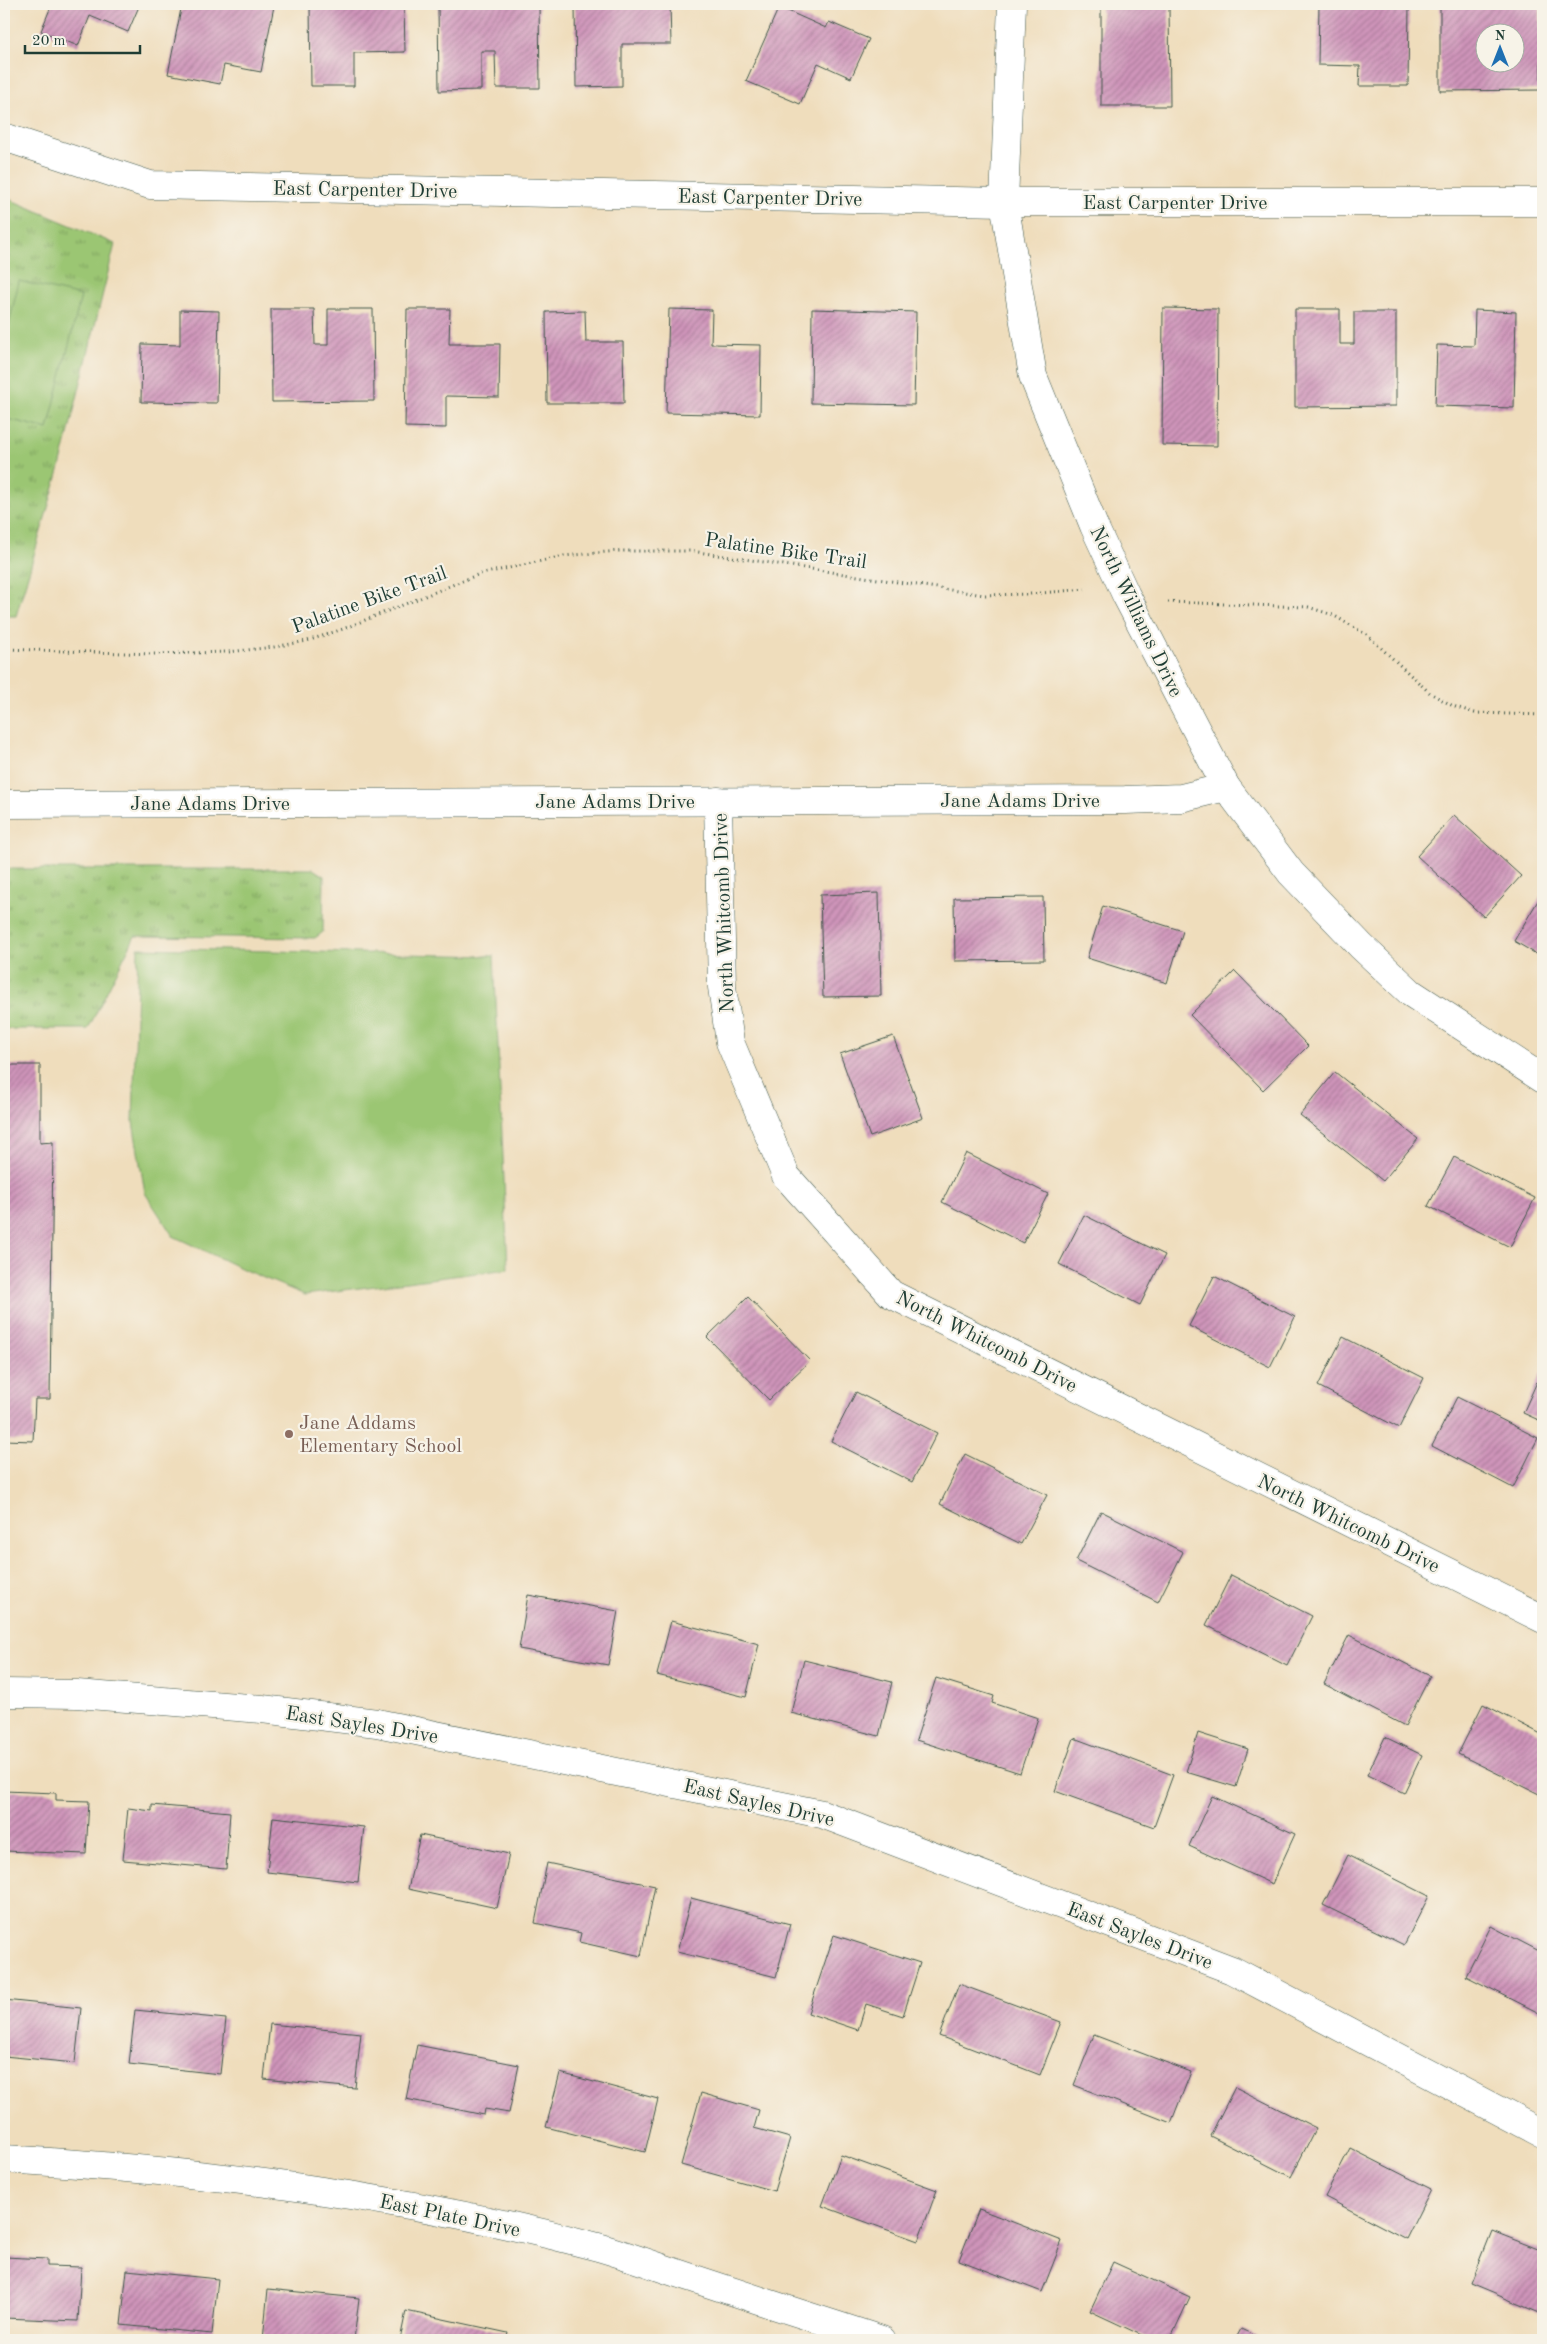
<svg xmlns="http://www.w3.org/2000/svg" width="1547" height="2344" font-family="'Old Standard TT',serif">
	<defs>
		<pattern id="grass-tufts" width="24" height="20" patternUnits="userSpaceOnUse" patternTransform="scale(1.25)"><rect width="24" height="20" fill="#9bc673"/><path d="M3 7l-1-3M5 7V3M7 7l1-3M15 17l-1-3M17 17v-4M19 17l1-3" fill="none" stroke="#7ea25f"/></pattern>
		<pattern id="building-hatch" width="6" height="6" patternUnits="userSpaceOnUse" patternTransform="scale(1.25)"><rect width="6" height="6" fill="#cf94ba"/><path d="M-1 1l2-2M0 6l6-6M5 7l2-2" fill="none" stroke="#a77a98"/></pattern>
	</defs>
	<rect width="100%" height="100%" fill="#f7f3e8"/>
	<filter id="ink" filterUnits="userSpaceOnUse"><feTurbulence type="fractalNoise" baseFrequency=".02" numOctaves="2"/><feDisplacementMap in="SourceGraphic" scale="10" xChannelSelector="R" yChannelSelector="G"/><feConvolveMatrix kernelMatrix="1 2 1 2 8 2 1 2 1" color-interpolation-filters="sRGB"/></filter>
	<filter id="wash" filterUnits="userSpaceOnUse"><feTurbulence type="fractalNoise" baseFrequency=".0096" numOctaves="4" result="noise"/><feDisplacementMap in="SourceGraphic" scale="20" xChannelSelector="R" yChannelSelector="G"/><feGaussianBlur stdDeviation="1.12" result="paint"/><feColorMatrix in="noise" values="0 0 0 0 0 0 0 0 0 0 0 0 0 0 0 0 0 1.4 0 .05"/><feComposite in="paint" operator="in"/></filter>
	<g filter="url(#wash)">
		<rect width="100%" height="100%" fill="#efddbc"/>
		<g fill="url(#grass-tufts)" stroke="#5d8254">
			<path d="M4 197 115 244 60 467 16 616H4Z"/>
			<path d="M4 869H313L324 876 323 932 315 938 135 936 88 1029H4Z"/>
		</g>
		<g fill="#9bc673" stroke="#5d8254">
			<path d="M19 281 81 296 48 429 4 418V346Z"/>
			<path d="M138 948 494 956 508 1269 305 1295 247 1271 173 1236 145 1193 133 1122Z"/>
		</g>
		<g id="blocks">
			<g fill="url(#building-hatch)" fill-rule="evenodd">
				<path d="M52 4H140L128 32 90 16 78 46 41 31Z"/>
				<path d="M182 4 274 6 261 72 224 65 220 84 168 74Z"/>
				<path d="M310 4H404L405 52 354 53V86H311Z"/>
				<path d="M438 4H539L540 88H496L495 51H481V90L439 91Z"/>
				<path d="M575 4H670L671 44H622V86L576 87Z"/>
				<path d="M1101 4H1169L1170 106H1101Z"/>
				<path d="M1319 4H1409L1408 86H1359L1360 66 1318 65Z"/>
				<path d="M1440 4H1540L1541 90 1440 91ZM1484 32H1514V62H1484Z"/>
				<path d="M779 7 826 28 829 22 869 39 851 78 818 63 800 104 746 81Z"/>
				<path d="M1163 308 1218 309 1217 446 1162 445Z"/>
				<path d="M271 309H314L315 345H328V309H373L374 401 272 402Z"/>
				<path d="M407 309H450L449 344H500L499 397 446 396V428L405 427Z"/>
				<path d="M669 309 712 310 711 344 761 345 760 415 666 413Z"/>
				<path d="M812 309 916 312 914 405 811 403Z"/>
				<path d="M1295 309H1340V344H1354V312H1396V406L1295 407Z"/>
				<path d="M180 310 219 311 217 403 141 402 142 344 180 345Z"/>
				<path d="M1475 310 1516 312 1514 408 1435 406 1437 345 1474 346Z"/>
				<path d="M585 311 586 342H623L624 403H547L546 312Z"/>
				<path d="M1454 815 1521 876 1484 917 1417 856Z"/>
				<path d="M1543 892V958L1514 941Z"/>
				<path d="M879 893 881 996 823 997 820 895Z"/>
				<path d="M1043 897 1044 960 955 961 954 898Z"/>
				<path d="M1103 906 1183 931 1167 983 1087 958Z"/>
				<path d="M1235 971 1308 1046 1263 1090 1190 1015Z"/>
				<path d="M893 1036 923 1118 870 1137 840 1054Z"/>
				<path d="M4 1065H40V1143L53 1142 50 1399H35L33 1441 4 1440Z"/>
				<path d="M1335 1072 1418 1139 1383 1181 1300 1115Z"/>
				<path d="M966 1153 1048 1194 1023 1243 942 1202Z"/>
				<path d="M1454 1157 1535 1198 1510 1247 1428 1206Z"/>
				<path d="M1084 1215 1165 1255 1140 1305 1059 1264Z"/>
				<path d="M1214 1276 1295 1317 1270 1367 1189 1326Z"/>
				<path d="M748 1297 810 1361 769 1400 707 1337Z"/>
				<path d="M1343 1337 1424 1378 1399 1428 1318 1386Z"/>
				<path d="M1541 1373 1543 1374V1422L1523 1413Z"/>
				<path d="M856 1392 937 1433 912 1482 831 1441Z"/>
				<path d="M1457 1397 1538 1438 1513 1488 1432 1446Z"/>
				<path d="M965 1454 1047 1495 1021 1544 940 1504Z"/>
				<path d="M1101 1511 1183 1552 1158 1602 1076 1561Z"/>
				<path d="M1231 1575 1312 1616 1287 1666 1206 1625Z"/>
				<path d="M528 1595 618 1611 608 1665 519 1649Z"/>
				<path d="M671 1621 759 1644 746 1697 657 1675Z"/>
				<path d="M1349 1635 1430 1676 1405 1726 1324 1684Z"/>
				<path d="M804 1660 892 1682 879 1736 791 1713Z"/>
				<path d="M936 1678 994 1696 992 1703 1038 1718 1020 1773 916 1740Z"/>
				<path d="M1483 1704 1543 1735V1786L1539 1794 1458 1754Z"/>
				<path d="M1198 1733 1248 1749 1236 1787 1186 1772Z"/>
				<path d="M1385 1737 1422 1755 1404 1793 1367 1775Z"/>
				<path d="M1074 1738 1173 1775 1154 1827 1055 1791Z"/>
				<path d="M4 1791 56 1793V1800L89 1801 86 1854 4 1851Z"/>
				<path d="M1212 1796 1295 1834 1272 1884 1189 1846Z"/>
				<path d="M152 1805 230 1812 226 1869 123 1860 128 1808 152 1811Z"/>
				<path d="M273 1817 364 1827 358 1882 267 1872Z"/>
				<path d="M420 1835 509 1854 497 1908 408 1889Z"/>
				<path d="M1348 1855 1429 1896 1404 1945 1323 1905Z"/>
				<path d="M547 1863 655 1886 641 1956 579 1942 581 1933 535 1923Z"/>
				<path d="M691 1898 790 1924 776 1977 677 1952Z"/>
				<path d="M1491 1926 1543 1953V2015L1466 1976Z"/>
				<path d="M834 1935 920 1963 903 2016 866 2004 858 2030 808 2013Z"/>
				<path d="M959 1984 1061 2022 1040 2075 939 2036Z"/>
				<path d="M4 2000 81 2008 75 2063 4 2056Z"/>
				<path d="M135 2010 226 2019 220 2074 129 2064Z"/>
				<path d="M270 2024 361 2033 355 2088 264 2079Z"/>
				<path d="M1094 2035 1191 2072 1171 2123 1074 2085Z"/>
				<path d="M417 2045 519 2065 509 2113 485 2109 484 2115 406 2099Z"/>
				<path d="M560 2073 658 2099 645 2152 546 2127Z"/>
				<path d="M1235 2087 1316 2128 1291 2177 1210 2136Z"/>
				<path d="M701 2093 759 2110 754 2128 790 2138 774 2191 681 2165Z"/>
				<path d="M1350 2148 1431 2189 1406 2239 1325 2197Z"/>
				<path d="M841 2155 937 2190 918 2241 822 2206Z"/>
				<path d="M979 2209 1062 2241 1042 2292 959 2260Z"/>
				<path d="M1492 2231 1543 2251V2314L1471 2284Z"/>
				<path d="M4 2257 47 2259V2266L81 2267 78 2321 4 2318Z"/>
				<path d="M1113 2262 1190 2297 1170 2340H1152L1090 2311Z"/>
				<path d="M127 2270 218 2279 212 2334 121 2325Z"/>
				<path d="M268 2289 359 2298 354 2340H263Z"/>
				<path d="M406 2311 508 2333 506 2340H400Z"/>
				<path d="M1241 2329 1264 2340H1235Z"/>
			</g>
		</g>
	</g>
	<g filter="url(#ink)">
		<use href="#blocks" fill-opacity="0" stroke="#3e5548" stroke-width="1"/>
		<g fill="none" stroke-linecap="round" stroke-linejoin="round">
			<defs>
				<g id="minor">
					<path d="M1012 4 1004 202 1033 376 1094 526 1126 595 1226 787 1291 873 1361 946 1411 993 1543 1079"/>
					<path d="M4 137 150 185 1004 202H1543"/>
					<path d="M718 801 722 987 730 1042 786 1176 891 1294 1543 1619"/>
					<path d="M4 804 1125 800 1181 798 1226 787"/>
					<path d="M4 1693 77 1694 262 1709 377 1723 822 1814 1232 1970 1543 2134"/>
					<path d="M4 2159C204 2171 403 2195 598 2247 630 2256 661 2268 692 2278 755 2299 819 2320 882 2340"/>
				</g>
			</defs>
			<use href="#minor" stroke="#3e5548" stroke-width="29"/>
			<g stroke="#3e5548" stroke-width="3" stroke-dasharray="1 4" stroke-linecap="butt">
				<path d="M1168 602 1308 607 1333 615 1367 635 1430 693 1453 706 1475 713 1543 715"/>
				<path d="M4 649 153 654 228 652 274 647 307 641 343 629 477 575 564 556 618 551H691L984 595 1030 594 1085 589"/>
			</g>
			<use href="#minor" stroke="#fff" stroke-width="28"/>
		</g>
	</g>
	<circle fill="#8d6e63" stroke="#f7f3e8" stroke-width="2" cx="289" cy="1434" r="5"/>
	<g text-anchor="middle" stroke-width="4.5" stroke-linejoin="round" paint-order="stroke">
		<g font-size="20" fill="#1f3d34" stroke="#f7f3e8">
			<text transform="translate(365 189) rotate(1)" y="7">East Carpenter Drive</text>
			<text transform="translate(770 197) rotate(1)" y="7">East Carpenter Drive</text>
			<text x="1175" y="209">East Carpenter Drive</text>
			<text transform="translate(786 550) rotate(8)" y="7">Palatine Bike Trail</text>
			<text transform="translate(369 599) rotate(-20)" y="7">Palatine Bike Trail</text>
			<text transform="translate(1137 611) rotate(64)" y="7">North Williams Drive</text>
			<text x="1020" y="807">Jane Adams Drive</text>
			<text x="615" y="808">Jane Adams Drive</text>
			<text x="210" y="810">Jane Adams Drive</text>
			<text transform="translate(723 913) rotate(-92)" y="7">North Whitcomb Drive</text>
			<text transform="translate(987 1341) rotate(27)" y="7">North Whitcomb Drive</text>
			<text transform="translate(1349 1523) rotate(26)" y="7">North Whitcomb Drive</text>
			<text transform="translate(362 1724) rotate(9)" y="7">East Sayles Drive</text>
			<text transform="translate(759 1802) rotate(13)" y="7">East Sayles Drive</text>
			<text transform="translate(1140 1935) rotate(21)" y="7">East Sayles Drive</text>
			<text transform="translate(450 2215) rotate(12)" y="7">East Plate Drive</text>
		</g>
		<g font-size="20" fill="#785e54" stroke="#f7f3e8" text-anchor="start">
			<text x="299" y="1429">Jane Addams<tspan x="299" dy="23">Elementary School</tspan></text>
		</g>
	</g>
	<rect width="1547" height="2344" fill="none" stroke="#f7f3e8" stroke-width="20"/>
	<g transform="translate(1500 48)"><circle r="24" fill="#f7f3e8" stroke="#a1aaa0"/>
	<path d="M0-4L9 19L0 12L-9 19Z" fill="#1f6fb2"/>
	<text y="-8" font-size="14" font-weight="bold" text-anchor="middle" fill="#1f3d34">N</text>
	</g>
	<path d="M25 45v8h115v-8" fill="none" stroke="#1f3d34" stroke-width="2.5"/>
	<text x="32" y="45" font-size="15" fill="#1f3d34" stroke="#f7f3e8" stroke-width="4" paint-order="stroke">20 m</text>
</svg>
